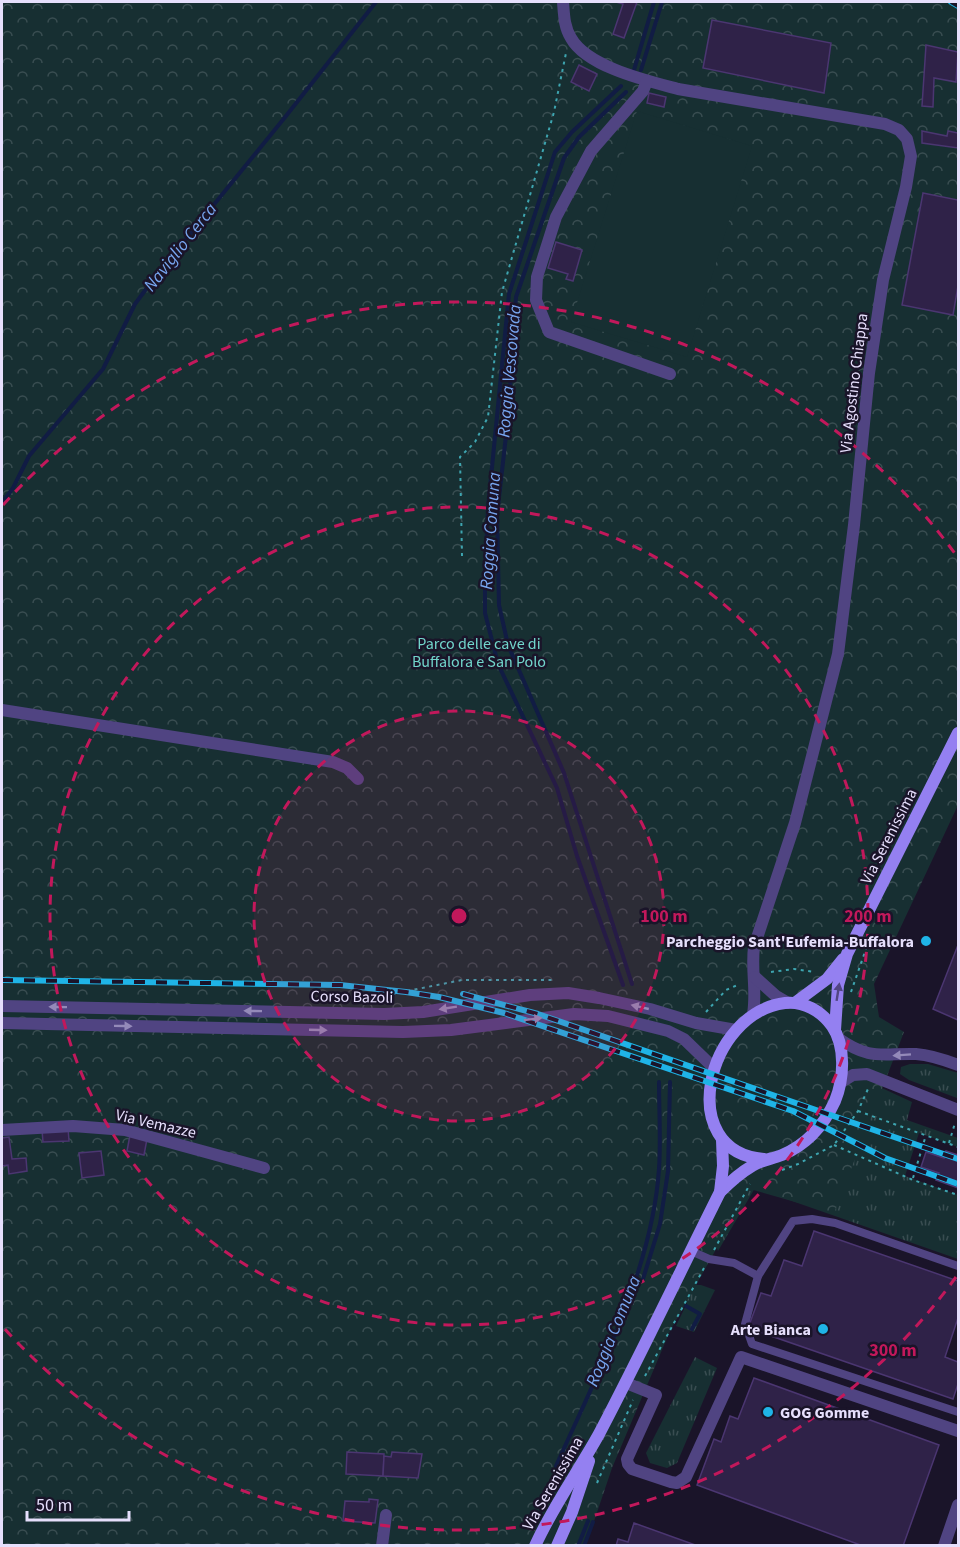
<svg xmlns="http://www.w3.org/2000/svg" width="960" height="1547" font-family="'Source Sans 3',sans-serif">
	<defs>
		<pattern id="grass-tufts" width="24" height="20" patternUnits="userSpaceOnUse" patternTransform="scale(1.5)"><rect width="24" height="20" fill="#172f32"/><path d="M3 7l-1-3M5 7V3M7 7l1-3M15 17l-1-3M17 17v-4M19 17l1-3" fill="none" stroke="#394d51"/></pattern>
		<pattern id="park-crowns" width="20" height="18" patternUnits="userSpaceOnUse" patternTransform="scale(1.5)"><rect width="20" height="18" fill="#172f32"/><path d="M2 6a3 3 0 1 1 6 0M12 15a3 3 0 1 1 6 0" fill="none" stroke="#394d51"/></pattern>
	</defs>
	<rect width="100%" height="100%" fill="#1a1429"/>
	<g fill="url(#grass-tufts)">
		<path d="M910 1064H928L958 1073V1093L957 1098 909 1080 900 1074 901 1067Z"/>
		<path d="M871 1083 912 1102 907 1120 958 1138V1147L919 1133 905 1176 958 1195V1259L755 1188 718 1251 713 1239 736 1192Z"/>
		<path d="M692 1285H701L715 1290 694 1332 676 1326 687 1303 680 1300Z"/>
		<path d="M695 1357 717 1368 677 1463 667 1468 650 1463 646 1453Z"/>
	</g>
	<path fill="url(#park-crowns)" d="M2 2H958V805L874 984 879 1017 904 1032 834 1213 750 1189 670 1331 612 1468 586 1545 2 1546Z"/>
	<path fill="#172f32" d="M637 111 752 146 687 357 571 322Z"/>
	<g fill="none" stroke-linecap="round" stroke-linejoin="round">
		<g stroke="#111c44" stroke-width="4">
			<path d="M634 70 654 2"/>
			<path d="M641 70 662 2"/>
			<path d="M621 86 572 132 555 152 509 294 488 508 485 575V613L498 664 557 788 577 856 623 985"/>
			<path d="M626 92 579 137 564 158 516 297 508 418 497 515 499 605 508 645 564 773 632 984"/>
			<path d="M2 503 13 488 29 456 103 369 135 304 155 277 286 116 376 2"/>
			<path d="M643 1279 660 1224 668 1171 670 1082"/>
			<path d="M686 1306 700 1314 692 1329"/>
			<path d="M556 1466C597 1374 652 1272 659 1169 661 1140 659 1111 659 1082"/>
			<path d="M578 1546 588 1521"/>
			<path d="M584 1546 593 1522"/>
		</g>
	</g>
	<g fill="#2f2248" stroke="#4b3671" stroke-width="1.5">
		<path d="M616 2H637L624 38 613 34 623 4Z"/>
		<path d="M712 20 831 43 824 93 703 68Z"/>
		<path d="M926 45 958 52 956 82 934 78 933 107 922 106Z"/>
		<path d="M579 65 597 74 589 91 571 82Z"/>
		<path d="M649 93 666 97 664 107 647 103Z"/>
		<path d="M922 131 947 136 948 131 958 133V148L922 143Z"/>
		<path d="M923 193 958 200V286L953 315 902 305Z"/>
		<path d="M556 242 582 250 573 281 566 279 568 274 548 268Z"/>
		<path d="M958 945V1020L933 1009Z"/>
		<path d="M68 1128 69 1141 43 1142 42 1130Z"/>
		<path d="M130 1135 147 1139 144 1155 127 1151Z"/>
		<path d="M9 1137 12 1159 26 1158 27 1171 9 1174 8 1165 2 1166V1138Z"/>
		<path d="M101 1151 104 1175 82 1178 79 1153Z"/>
		<path d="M946 1151 958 1155V1188L936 1180 939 1173 921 1167 926 1152 944 1158Z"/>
		<path d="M814 1231 958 1281V1318L945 1357 958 1362V1384L953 1399 748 1328 761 1293 771 1296 784 1260 802 1266Z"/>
		<path d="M754 1378 939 1445 903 1546H863L697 1485 714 1439 721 1442 730 1416 738 1419Z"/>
		<path d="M347 1452 384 1454 383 1476 346 1474Z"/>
		<path d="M392 1452 422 1454 418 1478 383 1476 384 1456 391 1457Z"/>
		<path d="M369 1499 378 1500 375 1523 343 1521 345 1501 369 1502Z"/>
		<path d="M634 1523 698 1546H616L618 1539 628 1542Z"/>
	</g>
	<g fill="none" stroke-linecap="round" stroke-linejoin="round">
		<g stroke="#3ea5b0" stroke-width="2" stroke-dasharray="3 4.5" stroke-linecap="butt">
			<path d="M462 556 460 457 475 442 488 417 502 292 554 112 566 53"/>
			<path d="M771 972 794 969 815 972"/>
			<path d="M851 992 867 946"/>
			<path d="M363 1000 462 980H554"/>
			<path d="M706 1012 726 990 740 984"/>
			<path d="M858 1111 958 1147"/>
			<path d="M949 1143 955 1123"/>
			<path d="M834 1145 913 1180 958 1195"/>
			<path d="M782 1170 798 1164 834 1145 858 1111 868 1089"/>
			<path d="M913 1178 926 1135"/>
			<path d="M714 1250 750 1184"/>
			<path d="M645 1376 704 1268"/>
			<path d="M597 1483 633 1400"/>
		</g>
		<g stroke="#504482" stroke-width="8">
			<path d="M691 1251 709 1259 734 1263 758 1276 793 1221 812 1219 835 1223 958 1266"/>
			<path d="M758 1276 745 1324 752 1344 958 1412"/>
		</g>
		<g stroke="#504482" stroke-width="12">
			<path d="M563 2C564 14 564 27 571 38 587 67 648 81 678 89L885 124 899 130 907 139 911 156 906 187 883 280 869 373 854 525 838 654 795 823 754 947C751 970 757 991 753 1014"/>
			<path d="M647 81 643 91 591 151 556 217 537 277 536 300 549 332 670 374"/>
			<path d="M2 710 333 762 347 768 358 779"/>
			<path d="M755 977 776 996 788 1003"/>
			<path d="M2 1006 384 1014 423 1012 530 995 568 993 599 998 650 1009 696 1023 736 1030"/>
			<path d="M2 1023 403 1032 451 1030 574 1014 608 1016 668 1031 684 1039 714 1068"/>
			<path d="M838 1038C870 1061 882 1053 916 1054 931 1055 945 1060 958 1065"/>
			<path d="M840 1083 853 1075 867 1074 958 1110"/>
			<path d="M2 1130 73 1126 125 1130 264 1168"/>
			<path d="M626 1383 656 1395 627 1459 628 1464 632 1469 671 1482 677 1483 686 1477 741 1357 958 1431"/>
			<path d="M382 1546 386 1515"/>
			<path d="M944 1546 958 1505"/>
		</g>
		<g stroke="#9480f1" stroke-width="12">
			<path d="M796 1002 827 979 843 959"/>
			<path d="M835 1030 838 985 847 954 958 733"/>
			<path d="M720 1192C730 1182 740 1173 752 1166 761 1160 772 1159 782 1155 806 1145 824 1125 835 1101 844 1079 846 1046 832 1026 821 1011 804 1001 785 1003 706 1013 674 1152 764 1159"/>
			<path d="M535 1546C553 1506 578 1472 599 1434 641 1354 680 1272 720 1192L723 1166 722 1140"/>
			<path d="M557 1546 572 1512 589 1461"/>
		</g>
		<defs>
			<g id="rail">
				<path d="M951 2 958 6"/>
				<path d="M2 980 340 985 406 992 439 997 504 1013 793 1111 885 1158 958 1184"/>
				<path d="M463 994 538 1014 958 1159"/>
			</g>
		</defs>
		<use href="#rail" stroke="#1fb4e7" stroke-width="6"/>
		<use href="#rail" stroke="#1a1429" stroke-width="4" stroke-dasharray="11" stroke-linecap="butt"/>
	</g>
	<defs><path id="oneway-solid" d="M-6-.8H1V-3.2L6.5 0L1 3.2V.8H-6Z" transform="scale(1.5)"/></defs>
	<use fill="#514583" href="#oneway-solid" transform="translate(838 992) rotate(-81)"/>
	<g fill="#948ab9">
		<use href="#oneway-solid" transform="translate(58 1007) rotate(-179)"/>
		<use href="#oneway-solid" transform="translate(640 1007) rotate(-167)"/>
		<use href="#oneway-solid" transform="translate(448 1008) rotate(171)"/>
		<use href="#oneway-solid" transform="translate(253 1011) rotate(-179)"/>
		<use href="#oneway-solid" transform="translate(533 1019) rotate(-7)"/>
		<use href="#oneway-solid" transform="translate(123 1026) rotate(1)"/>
		<use href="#oneway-solid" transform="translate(318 1030) rotate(2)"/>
		<use href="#oneway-solid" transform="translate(902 1055) rotate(176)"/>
	</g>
	<circle cx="459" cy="916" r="205" fill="#c2185b" fill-opacity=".12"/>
	<g fill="none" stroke="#c2185b" stroke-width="3" stroke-dasharray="10 8">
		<circle cx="459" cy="916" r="205"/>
		<circle cx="459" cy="916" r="409"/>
		<path d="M956 1277A614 614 0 0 1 3 1327M3 505A614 614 0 0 1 956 555"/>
	</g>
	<g fill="#1fb4e7" stroke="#1a1429" stroke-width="2">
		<circle cx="926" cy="941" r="6"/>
		<circle cx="823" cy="1329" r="6"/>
		<circle cx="768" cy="1412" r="6"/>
	</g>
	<g text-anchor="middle" stroke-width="5" stroke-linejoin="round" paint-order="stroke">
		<g font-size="16" fill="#e6dffc" stroke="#1a1429">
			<text transform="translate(853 383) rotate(-83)" y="6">Via Agostino Chiappa</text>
			<text transform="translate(888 836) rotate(-63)" y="6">Via Serenissima</text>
			<text transform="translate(352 996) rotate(1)" y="6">Corso Bazoli</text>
			<text transform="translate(156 1123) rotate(13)" y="6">Via Vemazze</text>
			<text transform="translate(552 1483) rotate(-60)" y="6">Via Serenissima</text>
		</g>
		<g font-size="16" fill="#71d5cb" stroke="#1a1429">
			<text x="479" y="649">Parco delle cave di<tspan x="479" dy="18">Buffalora e San Polo</tspan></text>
		</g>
		<g font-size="16" font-weight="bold" fill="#e6dffc" stroke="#1a1429" text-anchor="end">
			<text x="914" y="947">Parcheggio Sant'Eufemia-Buffalora</text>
			<text x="811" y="1335">Arte Bianca</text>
			<text x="780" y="1418" text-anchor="start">GOG Gomme</text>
		</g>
		<g font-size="18" font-style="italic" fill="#78a6f0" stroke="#1a1429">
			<text transform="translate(180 247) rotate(-52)" y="6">Naviglio Cerca</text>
			<text transform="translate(509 371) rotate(-85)" y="6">Roggia Vescovada</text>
			<text transform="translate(490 531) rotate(-86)" y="6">Roggia Comuna</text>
			<text transform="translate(613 1331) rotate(-68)" y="6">Roggia Comuna</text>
		</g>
	</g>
	<circle cx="459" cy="916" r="9" fill="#c2185b" stroke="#1a1429" stroke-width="3"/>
	<g font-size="18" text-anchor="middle" font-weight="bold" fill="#c2185b" stroke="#1a1429" stroke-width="5" stroke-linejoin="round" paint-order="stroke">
		<text x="664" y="922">100 m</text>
		<text x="868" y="922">200 m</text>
		<text x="893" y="1356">300 m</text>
	</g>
	<rect width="960" height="1547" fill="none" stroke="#e6dffc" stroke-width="6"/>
	<path d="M27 1511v9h102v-9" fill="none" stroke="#e6dffc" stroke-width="3"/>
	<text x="36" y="1511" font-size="18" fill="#e6dffc" stroke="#1a1429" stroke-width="4.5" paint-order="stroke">50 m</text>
</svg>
